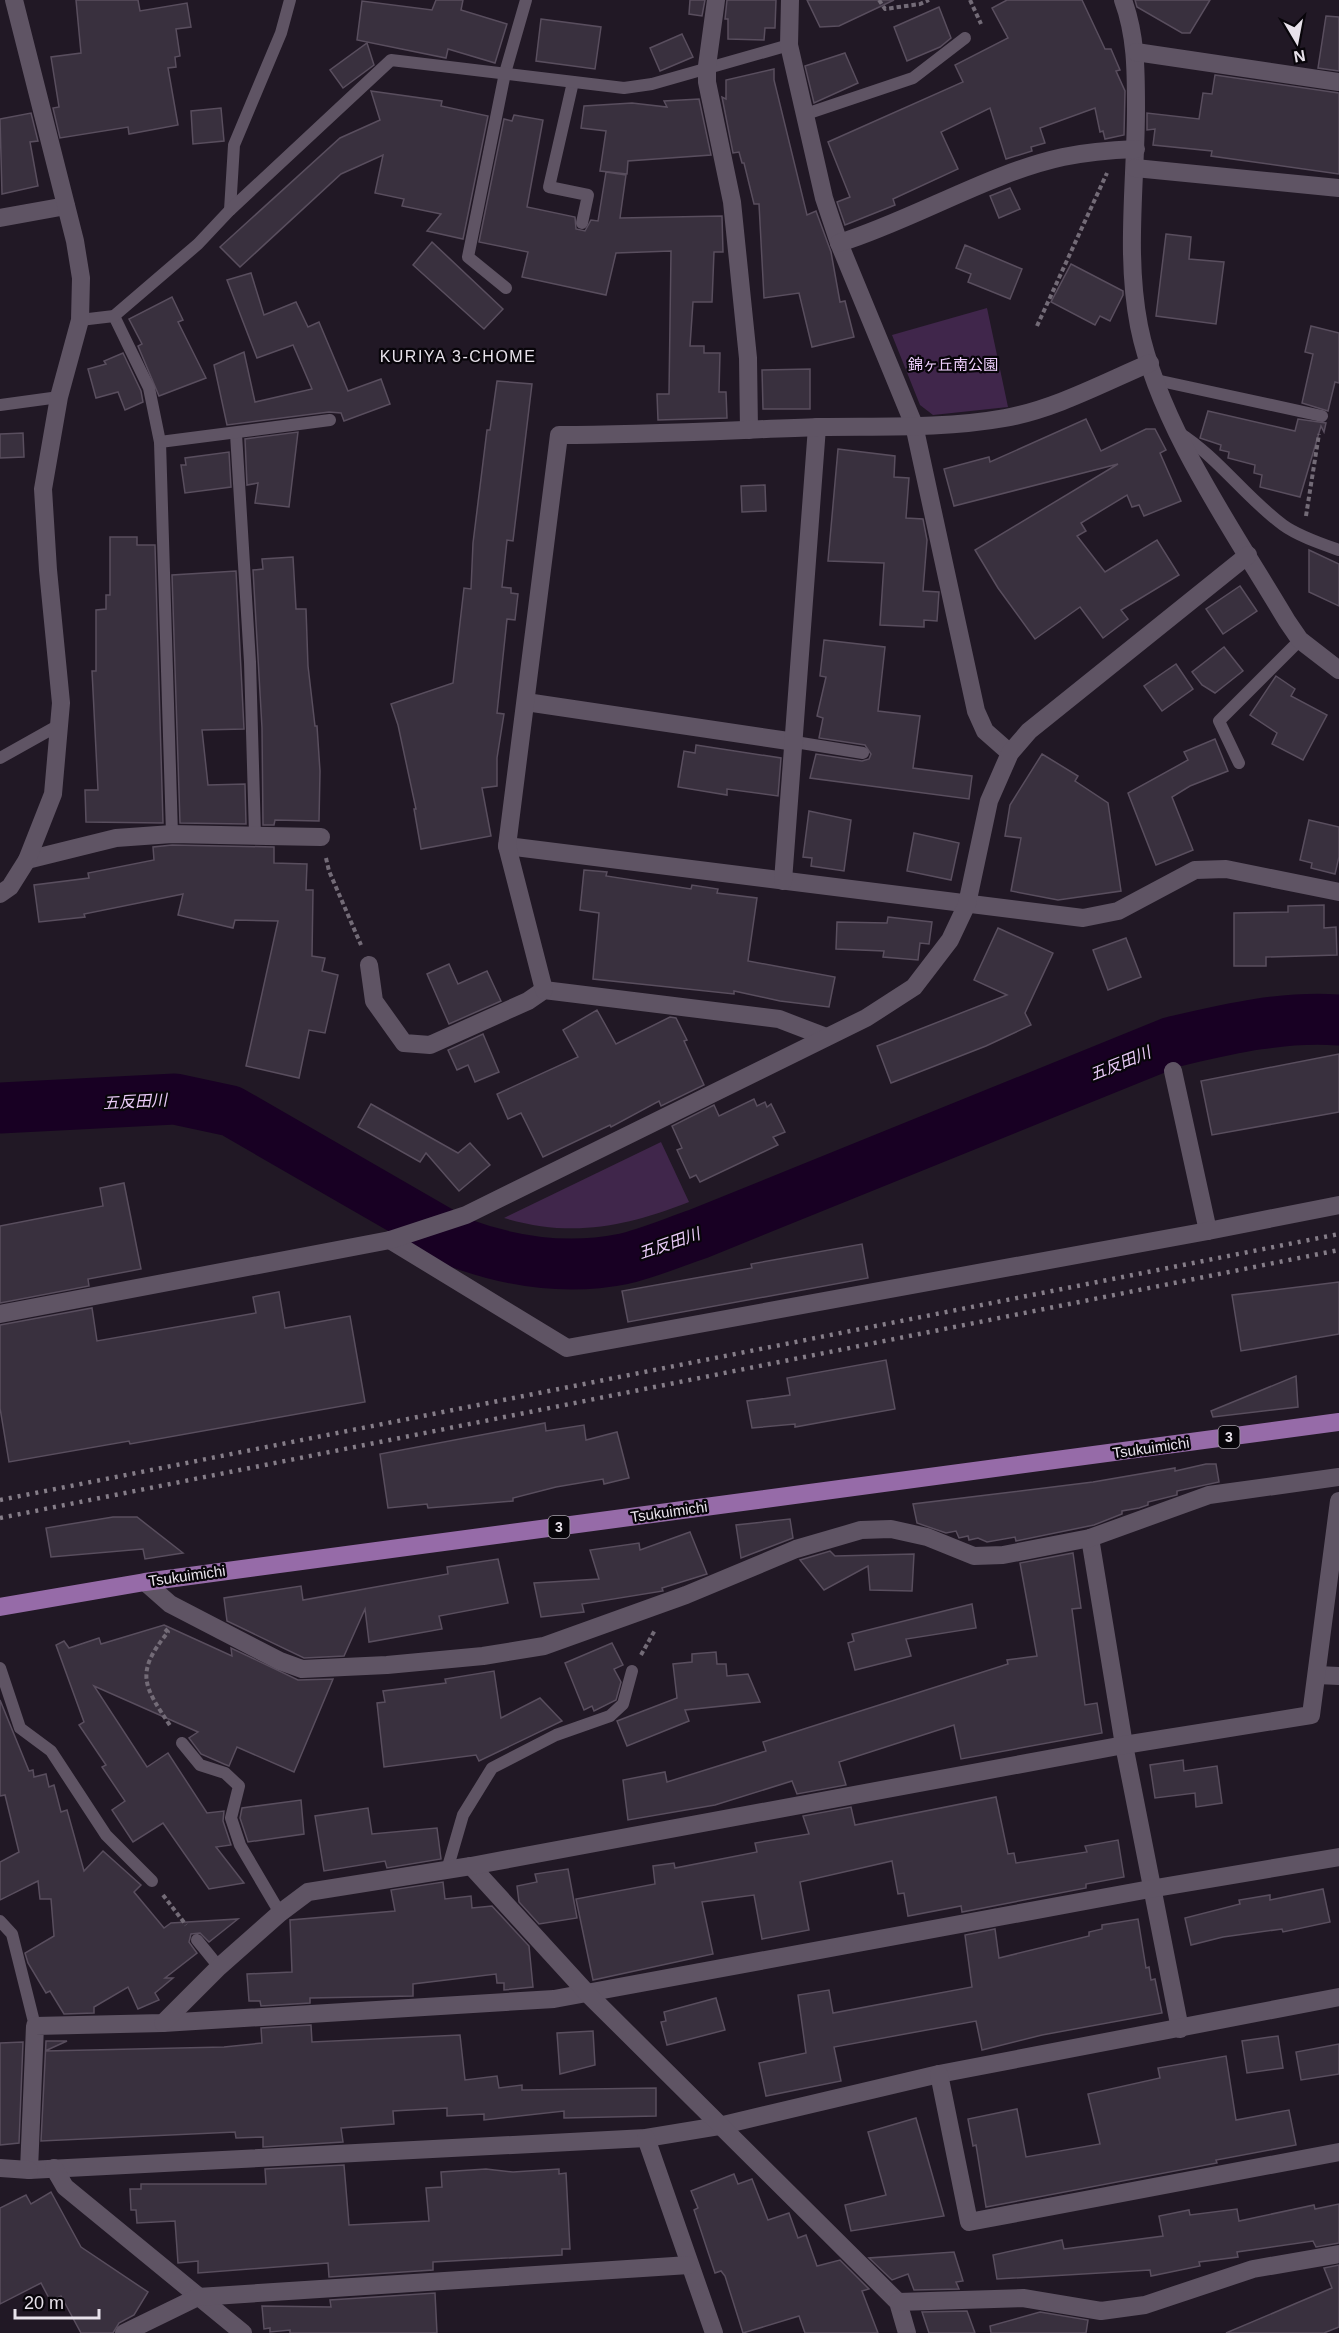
<svg xmlns="http://www.w3.org/2000/svg" width="1339" height="2333" font-family="Arial,'Noto Sans JP',sans-serif">
	<rect width="100%" height="100%" fill="#211825"/>
	<g fill="#40264b">
		<path d="M987 308 1008 407 933 415 920 405 892 335Z"/>
		<path d="M661 1142 689 1202C624 1227 572 1238 504 1218Z"/>
	</g>
	<g fill="none" stroke-linecap="round" stroke-linejoin="round">
		<path stroke="#180023" stroke-width="51" d="M0 1108 175 1099 231 1111 460 1243C512 1262 568 1270 623 1259 649 1253 674 1242 698 1234L1172 1042C1228 1029 1281 1016 1339 1020"/>
	</g>
	<g fill="#39303e" stroke="#594e5e" stroke-width="1.5">
		<path d="M76 0H138L140 11 187 3 191 27 176 29 180 56 175 57 176 67 168 68 178 125 129 134 128 127 60 138 53 108 59 107 51 57 81 53Z"/>
		<path d="M436 0H463L461 10 507 24 495 63 448 49 446 58 357 40 362 1 432 10Z"/>
		<path d="M690 0H705L702 16 689 14Z"/>
		<path d="M727 0H776L775 28H765L764 40 728 39V19H725Z"/>
		<path d="M807 0H894L839 26 820 27Z"/>
		<path d="M1007 0H1082L1105 49H1111L1120 70 1116 71 1125 91 1124 135 1105 139 1103 131 1100 132 1095 108 1040 128 1045 143 1031 147 1032 151 1006 159 990 108 941 132 958 169 893 199 895 205 845 225 837 202 850 197 828 142 963 82 955 65 1008 38 992 8Z"/>
		<path d="M1135 0H1210L1190 33H1182L1137 7Z"/>
		<path d="M939 7 951 38 940 47 907 61 894 27Z"/>
		<path d="M1326 16 1339 17V71L1318 68Z"/>
		<path d="M541 19 601 27 595 69 536 61Z"/>
		<path d="M682 34 693 57 660 71 650 48Z"/>
		<path d="M367 43 374 65 343 88 330 70Z"/>
		<path d="M845 53 858 83 814 103 805 66Z"/>
		<path d="M774 69V80L807 215 816 211 831 252 840 302 845 301 854 337 812 347 799 293 764 298 759 204H754L744 163H742L739 152 733 153 722 97 726 99V80Z"/>
		<path d="M1215 75 1339 93V174L1211 156 1212 151 1153 145 1155 129 1147 130V113L1199 119 1203 93 1212 94Z"/>
		<path d="M371 91 442 101 441 106 488 116 463 239 427 231 441 214 402 206 404 199 375 193 383 155 341 174 240 267 220 247 340 138 380 120Z"/>
		<path d="M699 99 711 155 628 161 627 174 600 171 606 131 581 128 584 106 632 103 667 107 664 101Z"/>
		<path d="M221 108 224 141 193 144 191 111Z"/>
		<path d="M31 113 38 141 30 142 38 186 2 194 0 119Z"/>
		<path d="M514 115 543 120 527 207 575 217 576 229 585 231 591 220 598 221 606 172 626 175 620 218 722 216 723 252H714L712 302H693L690 346H704V353H720L719 392H726L727 418 658 420 657 394H669L671 251 616 253 606 295 522 277 528 252 479 242 504 119 512 121Z"/>
		<path d="M1010 188 1020 209 999 218 990 196Z"/>
		<path d="M1166 234 1191 237 1189 259 1224 262 1216 324 1156 316Z"/>
		<path d="M432 242 503 309 484 329 413 265Z"/>
		<path d="M965 245 1022 269 1010 299 968 282 971 274 956 268Z"/>
		<path d="M1071 264 1123 291V295L1110 321 1100 316 1095 325 1051 302Z"/>
		<path d="M251 273 264 315 296 302 308 327 319 322 348 391 381 379 390 404 344 421 341 413 329 412 227 425 214 365 244 352 255 402 312 389 293 345 257 358 227 280Z"/>
		<path d="M172 297 183 320 178 322 206 378 159 396 138 346 142 344 129 319Z"/>
		<path d="M1311 326 1339 333V383L1335 382 1328 411 1302 403 1313 354 1305 352Z"/>
		<path d="M123 353 141 391 143 402 125 410 118 392 96 398 88 369 106 364 104 361Z"/>
		<path d="M810 369V409H763L762 370Z"/>
		<path d="M497 381 532 384 513 541 507 540 502 587 511 588V593L518 594 515 620 507 619 497 713 504 714 497 758V786L482 788 491 836 421 849 414 809H416L398 725 391 704 453 683 464 588 471 589 473 543 487 430H490Z"/>
		<path d="M1208 411 1295 431 1298 419 1326 423 1324 432 1321 426 1300 497 1260 487 1262 475 1254 473 1255 465 1228 458 1229 452 1220 450 1221 445 1200 438Z"/>
		<path d="M1086 419 1101 451 1146 429H1155L1166 450 1160 453 1181 501 1144 516 1139 505 1132 507 1127 495 1081 523 1086 531 1077 536 1105 572 1157 540 1179 575 1121 610 1128 619 1103 638 1080 607 1035 639 998 588 975 550 1118 464 954 506 944 469 989 457 990 462Z"/>
		<path d="M298 432 289 507 255 503 258 483 247 485 245 439Z"/>
		<path d="M23 433 24 457 0 458V434Z"/>
		<path d="M838 449 895 456 894 477 909 478 906 518 923 519 927 540 923 591 939 592 937 621 924 620V627L880 625 884 563 828 561Z"/>
		<path d="M229 452 231 487 185 493 181 465H186L185 458Z"/>
		<path d="M765 485 766 511 742 512 741 486Z"/>
		<path d="M110 537H137V545H155L163 823 86 822 85 790H98L92 671H96V610L106 609V595H110Z"/>
		<path d="M1309 550 1339 564V606L1309 592Z"/>
		<path d="M293 557 296 609H306L308 666 315 726H317L320 771 319 821 275 820 274 825H263L262 728 253 570 263 569 262 559Z"/>
		<path d="M236 571 244 729 202 730 208 785 245 784 246 824 180 823 172 575Z"/>
		<path d="M1240 586 1257 611 1223 634 1206 609Z"/>
		<path d="M824 640 885 647 878 711 920 716 913 768 972 776 969 799 810 778 816 754 862 761 869 759 871 754 865 745 819 738 823 718 817 716 826 677 820 676Z"/>
		<path d="M1224 647 1243 671 1215 693 1202 685 1192 672Z"/>
		<path d="M1176 664 1193 689 1162 711 1144 686Z"/>
		<path d="M1276 676 1295 689 1291 696 1327 715 1303 760 1272 744 1277 733 1250 715Z"/>
		<path d="M1215 739 1228 771 1190 786 1172 797 1193 850 1156 865 1128 793 1188 760 1184 752Z"/>
		<path d="M696 745 781 758 778 796 727 789V795L678 787 684 751 695 753Z"/>
		<path d="M1042 754 1078 776 1075 781 1108 803 1121 891 1058 900 1011 891 1021 838 1005 836 1010 805Z"/>
		<path d="M809 811 851 820 844 871 811 866 812 858 803 857Z"/>
		<path d="M1309 820 1339 827V857L1335 874 1311 868 1312 863 1300 860Z"/>
		<path d="M914 833 959 843 951 880 907 871Z"/>
		<path d="M172 845 274 847V863L307 864 306 890H313L312 956 325 958 322 971 338 975 325 1033 309 1030 299 1078 246 1066 278 921 235 920 233 928 178 915 183 894 84 914 85 917 39 922 34 885 89 878 88 873 154 860 153 847Z"/>
		<path d="M584 870 607 872 606 876 691 889 692 885 718 889 717 893 757 898 748 961 835 977 829 1007 780 1001 734 991V994L593 979 599 913 580 910Z"/>
		<path d="M1324 905V928L1336 927 1337 955 1266 957V966H1234V913L1288 912V906Z"/>
		<path d="M888 917 932 922 929 944 920 943 918 960 883 957 884 951 836 949 837 922 887 923Z"/>
		<path d="M998 928 1053 953 1025 1013 1031 1025 986 1046 891 1083 877 1046 1007 995 974 980Z"/>
		<path d="M1126 938 1141 977 1108 990 1093 950Z"/>
		<path d="M449 964 458 984 487 971 501 1001 449 1024 427 974Z"/>
		<path d="M597 1010 616 1044 670 1017 676 1018 687 1040 684 1041 704 1085 661 1106 659 1101 611 1127 610 1125 543 1157 521 1113 508 1119 497 1094 578 1057 563 1030Z"/>
		<path d="M483 1034 499 1072 475 1082 468 1065 457 1070 448 1050Z"/>
		<path d="M1339 1054V1112L1212 1135 1201 1081Z"/>
		<path d="M754 1099 757 1106 765 1102 767 1107 771 1104 785 1132 773 1137 778 1145 700 1182 696 1175 690 1178 677 1150 682 1148 672 1126 714 1105 719 1116Z"/>
		<path d="M371 1104 458 1153 470 1143 490 1165 459 1191 426 1153 420 1162 358 1127Z"/>
		<path d="M124 1183 141 1269 88 1279 89 1286 0 1303V1226L103 1206 100 1188Z"/>
		<path d="M862 1244 868 1278 628 1322 622 1291 752 1268 751 1264Z"/>
		<path d="M1339 1282V1334L1241 1351 1232 1295Z"/>
		<path d="M279 1292 285 1328 350 1316 365 1402 130 1444 129 1441 9 1462 0 1408V1325L92 1308 97 1341 256 1313 253 1297Z"/>
		<path d="M886 1360 895 1409 795 1427V1424L752 1428 747 1401 790 1395 787 1378Z"/>
		<path d="M1296 1376 1298 1407 1213 1417 1211 1411Z"/>
		<path d="M545 1423 546 1431 584 1425 586 1440 617 1432 629 1478 604 1484 603 1479 556 1487 513 1498V1501L428 1508 427 1504 388 1508 380 1454Z"/>
		<path d="M1206 1464H1216L1219 1482 1177 1491V1495L1148 1502V1505L1139 1508 1122 1511V1514L1094 1525 1016 1541 1015 1537 987 1542 978 1538 969 1540 968 1536 959 1538 956 1531 946 1533 917 1523 913 1504 1093 1482 1175 1468V1471Z"/>
		<path d="M113 1517H137L183 1553 145 1559 143 1549 51 1557 46 1528Z"/>
		<path d="M790 1519 793 1538 741 1558 736 1525Z"/>
		<path d="M690 1532 707 1574 662 1588 663 1591 582 1604 584 1612 541 1617 534 1583 599 1579 590 1550 639 1543 640 1550Z"/>
		<path d="M830 1551 835 1556 914 1554 912 1591 870 1590 868 1566 824 1590 800 1560Z"/>
		<path d="M1073 1553 1081 1608 1072 1609 1085 1705 1097 1703 1102 1733 961 1759 954 1725 839 1762 846 1785 797 1794 792 1781 715 1805 628 1820 623 1780 665 1772 667 1782 766 1751 763 1742 1008 1664 1007 1660 1037 1656 1020 1563Z"/>
		<path d="M498 1559 508 1603 439 1616 442 1629 369 1642 365 1609 344 1656 304 1658 227 1621 224 1598 301 1586 303 1600 448 1574 447 1567Z"/>
		<path d="M972 1604 976 1628 906 1639 911 1656 855 1670 848 1643 854 1641 852 1634Z"/>
		<path d="M164 1625 232 1656 231 1648 298 1680 333 1679 294 1772 237 1747 229 1766 224 1764 201 1754 189 1738 198 1732 94 1686 147 1767 168 1753 207 1813 224 1811 223 1821 231 1845 216 1847 244 1883 209 1889 163 1823 133 1842 112 1810 125 1801 102 1767 106 1765 79 1725 84 1722 56 1645 64 1641 69 1648 99 1638 101 1644Z"/>
		<path d="M612 1643 623 1665 614 1669 621 1682 616 1700 594 1711 592 1706 584 1710 565 1663Z"/>
		<path d="M716 1652 717 1664H726L727 1676 748 1674 760 1702 685 1710 689 1721 627 1746 617 1721 677 1698 673 1664 692 1662V1654Z"/>
		<path d="M494 1671 501 1718 540 1698 562 1721 479 1761 476 1755 384 1767 377 1703 385 1702 383 1691 446 1683 445 1679Z"/>
		<path d="M0 1700 29 1771 33 1770 34 1777 46 1774 49 1787 54 1785 61 1812 67 1810 84 1871 103 1851 141 1885 134 1892 164 1928 171 1923 238 1919 209 1942 200 1933 191 1934 189 1942 197 1953 165 1978H173L155 1993 159 2000 138 2009 128 1987 94 2007V2013L64 2014 50 1991 46 1993 28 1963 25 1953 54 1936 51 1899H40L38 1881 0 1900V1862L19 1852 5 1795 0 1796Z"/>
		<path d="M1183 1760 1184 1771 1217 1766 1222 1803 1196 1807 1195 1793 1155 1798 1150 1765Z"/>
		<path d="M996 1797 1008 1854 1014 1853 1016 1863 1087 1852 1085 1846 1118 1840 1124 1877 1086 1884V1888L962 1912 961 1906 908 1916 904 1893 898 1894 892 1861 800 1882 809 1930 762 1939 754 1895 702 1902 713 1954 593 1980 576 1899 655 1884 653 1866 674 1863 675 1868 757 1852 755 1843 809 1834 803 1816 851 1807 855 1825Z"/>
		<path d="M301 1800 304 1834 248 1842 240 1818 242 1808Z"/>
		<path d="M368 1808 372 1834 437 1828 441 1859 387 1868 385 1861 324 1871 315 1816Z"/>
		<path d="M568 1869 577 1918 539 1924 519 1902 517 1886 537 1882 535 1874Z"/>
		<path d="M443 1882 445 1899 471 1896 472 1908 492 1906 529 1946 533 1987 504 1990V1983H497L496 1974 413 1984V1996L310 1998V2003L261 2006 260 2001H249L247 1974 292 1972 290 1920 395 1911 391 1890Z"/>
		<path d="M1323 1889 1330 1922 1283 1932 1282 1929 1223 1937 1191 1945 1185 1918 1240 1904 1239 1900 1270 1895V1900Z"/>
		<path d="M1138 1919 1146 1968 1149 1967 1151 1980 1155 1979 1162 2013 1042 2035 982 2050 976 2021 834 2047 841 2081 766 2096 759 2063 806 2053 798 1995 829 1990 833 2013 972 1987 965 1935 995 1929 999 1958 1089 1936V1932L1102 1929V1925Z"/>
		<path d="M716 1998 725 2030 667 2045 661 2022 666 2021 664 2012Z"/>
		<path d="M311 2025 312 2042 460 2035 465 2080 497 2076 499 2088 522 2085V2090L656 2088V2116L564 2118V2111L484 2120V2114L447 2116V2108L393 2111 394 2124 341 2128 343 2142 263 2147V2137L236 2138 235 2132 41 2141 46 2041H67L45 2051 224 2047 262 2043 261 2028Z"/>
		<path d="M593 2031 595 2065 560 2074 557 2033Z"/>
		<path d="M1278 2036 1283 2068 1247 2073 1242 2041Z"/>
		<path d="M23 2042 19 2143 0 2145V2043Z"/>
		<path d="M1339 2044V2074L1301 2080 1296 2052Z"/>
		<path d="M1226 2056 1236 2120 1289 2110 1296 2145 1216 2160 1217 2163 986 2207 976 2145 973 2146 968 2119 1017 2109 1026 2157 1100 2144 1088 2094 1160 2078 1158 2068Z"/>
		<path d="M916 2118 944 2216 851 2231 845 2205 886 2195 868 2132Z"/>
		<path d="M344 2165 349 2225 429 2221 426 2188 442 2187 441 2172 486 2169 513 2172 559 2169V2174L566 2173 570 2249H562V2255L433 2262V2270L329 2277 328 2263 198 2273V2261L178 2263 175 2221 137 2223 136 2210H131L130 2189H141V2184H266L265 2169Z"/>
		<path d="M734 2174 738 2184 752 2179 768 2220 789 2213 798 2238 806 2235 817 2266 840 2260 869 2289 862 2291 878 2333H805L799 2316 743 2333 725 2276 721 2271 715 2273 694 2210 698 2208 691 2191Z"/>
		<path d="M51 2192 81 2247 148 2292 134 2315 119 2323 113 2333H81L61 2296 51 2302 41 2283 0 2304V2208L26 2195 31 2204Z"/>
		<path d="M1339 2204V2243L1316 2247 1313 2241 1237 2252 1238 2257 1199 2262 1200 2266 1151 2276 1150 2270 997 2279 993 2255 1062 2240 1064 2249 1163 2236 1159 2216 1189 2210 1190 2215 1237 2209 1239 2221 1314 2205 1315 2209Z"/>
		<path d="M954 2252 963 2281 956 2282 959 2289 914 2290 908 2274 892 2280 869 2258Z"/>
		<path d="M1339 2265V2327L1324 2333H1226L1332 2288 1324 2268Z"/>
		<path d="M435 2293 437 2333H290V2330L270 2332V2328L264 2329 262 2306 331 2307 330 2300Z"/>
		<path d="M967 2311 975 2333H929L922 2312Z"/>
		<path d="M1040 2312 1088 2320 1086 2333H991L990 2326Z"/>
	</g>
	<g fill="none" stroke-linecap="round" stroke-linejoin="round">
		<g stroke="#736b77" stroke-width="4" stroke-dasharray="4.5 3" stroke-linecap="butt">
			<path d="M879 0 885 9 920 4 929 0"/>
			<path d="M970 0 981 24"/>
			<path d="M1037 326 1107 173"/>
			<path d="M1306 516 1319 434"/>
			<path d="M326 858 329 871 361 945"/>
			<path d="M165 1629 168 1632C134 1674 144 1686 171 1727"/>
			<path d="M641 1655 655 1630"/>
			<path d="M163 1895 186 1925"/>
		</g>
		<g stroke="#5f5464" stroke-width="12">
			<path d="M573 82 549 187 588 195 582 223"/>
			<path d="M806 114 913 78 965 38"/>
			<path d="M230 210 234 145 281 33 290 0"/>
			<path d="M506 288 468 257 505 73 526 0"/>
			<path d="M114 316 149 388 160 442 172 834"/>
			<path d="M80 320 114 316 198 244 230 210 391 60 624 88 652 84 789 45"/>
			<path d="M1156 380 1322 416"/>
			<path d="M0 405 59 397"/>
			<path d="M1178 432C1218 457 1245 497 1283 525 1298 536 1322 544 1339 550"/>
			<path d="M236 434 250 662 255 835"/>
			<path d="M160 442 330 420"/>
			<path d="M795 742 863 753"/>
			<path d="M0 758 59 725"/>
			<path d="M1239 763 1219 721 1300 640"/>
			<path d="M0 1668 20 1728 51 1751 106 1835 152 1881"/>
			<path d="M182 1743 200 1765 225 1773 239 1786 231 1818 240 1845 280 1913"/>
			<path d="M447 1870 463 1815 492 1768 556 1735 610 1716 623 1704 632 1671"/>
			<path d="M0 1921 12 1934 35 2026"/>
			<path d="M197 1940 219 1967"/>
		</g>
		<g stroke="#5f5464" stroke-width="18">
			<path d="M716 0 707 66V82L732 202 748 358 749 430"/>
			<path d="M790 0 789 45 824 198 839 243 914 425 976 711 985 731 1010 753"/>
			<path d="M1123 0C1136 35 1136 71 1136 108 1136 180 1125 254 1139 326 1159 426 1235 533 1287 621L1300 640 1339 670"/>
			<path d="M1136 52 1339 82"/>
			<path d="M1135 168 1339 188"/>
			<path d="M0 218 66 206"/>
			<path d="M839 243C913 220 989 173 1063 157 1087 152 1111 150 1136 149"/>
			<path d="M526 702 795 742"/>
			<path d="M507 846 1083 918 1118 911 1195 870 1226 869 1339 892"/>
			<path d="M27 860 116 838 172 834 321 837"/>
			<path d="M783 881 817 427"/>
			<path d="M369 965 374 1001 404 1043 430 1045 528 1001 544 990 779 1019 826 1037"/>
			<path d="M544 990 507 846 559 435C646 435 732 430 819 427 880 426 944 429 1005 418 1055 409 1103 383 1150 363"/>
			<path d="M1173 1071 1208 1231"/>
			<path d="M390 1240 567 1348 1208 1231 1339 1205"/>
			<path d="M0 1314 390 1240 466 1215 866 1018 914 987 950 940 967 904 989 801 1010 753 1029 731 1248 555"/>
			<path d="M1090 1538 1124 1745 1180 2029"/>
			<path d="M145 1582 170 1604 280 1661 302 1669 387 1665 483 1656 544 1646 686 1595 796 1549 861 1530 891 1529 927 1537 974 1556 1003 1555 1090 1538 1209 1495 1339 1477"/>
			<path d="M1317 1675 1339 1676"/>
			<path d="M1339 1857 1150 1889 554 1999 163 2023 35 2026 29 2170 646 2138 719 2126 939 2074 1339 1997"/>
			<path d="M471 1866 588 1994 898 2302 907 2333"/>
			<path d="M163 2023 219 1967 280 1913 308 1892 471 1866 1124 1745 1311 1715 1339 1501"/>
			<path d="M939 2074 969 2222 1339 2152"/>
			<path d="M646 2138 714 2333"/>
			<path d="M54 2168 65 2187 243 2333"/>
			<path d="M898 2302 1023 2298 1101 2311 1145 2305 1253 2269 1339 2254"/>
			<path d="M124 2333 198 2297 689 2265"/>
		</g>
		<g stroke="#5f5464" stroke-width="18">
			<path d="M0 894 10 887 27 860 53 794 61 703 48 570 43 489 59 397 80 320 81 278 75 241 14 0"/>
			<path d="M0 2168 29 2170"/>
		</g>
		<path stroke="#966ba8" stroke-width="18" d="M0 1607 145 1582 1339 1422"/>
		<g stroke="#867e89" stroke-width="4.5" stroke-dasharray="3 6" stroke-linecap="butt">
			<path d="M0 1500 1339 1234"/>
			<path d="M0 1518 1339 1250"/>
		</g>
	</g>
	<g text-anchor="middle" stroke-width="4.5" stroke-linejoin="round" paint-order="stroke">
		<g fill="#08050a" stroke="#a5a0a8" stroke-width="1.5">
			<rect x="1218.5" y="1426" width="21" height="22" rx="4.5"/>
			<rect x="548.5" y="1516" width="21" height="22" rx="4.5"/>
		</g>
		<g font-size="14" font-weight="bold" fill="#e8e2eb">
			<text x="1229" y="1442">3</text>
			<text x="559" y="1532">3</text>
		</g>
		<g font-size="15" fill="#f0d1ff" stroke="#08050a">
			<text x="953" y="370">錦ヶ丘南公園</text>
		</g>
		<g font-size="15" fill="#e8e2eb" stroke="#08050a">
			<text transform="translate(1151 1448) rotate(-8)" y="5">Tsukuimichi</text>
			<text transform="translate(669 1512) rotate(-8)" y="5">Tsukuimichi</text>
			<text transform="translate(187 1576) rotate(-8)" y="5">Tsukuimichi</text>
		</g>
		<g font-size="16" letter-spacing="1.5" fill="#e8e2eb" stroke="#08050a">
			<text x="458" y="362">KURIYA 3-CHOME</text>
		</g>
		<g font-size="16" font-style="italic" fill="#eacbf8" stroke="#08050a">
			<text transform="translate(1120 1063) rotate(-22)" y="6">五反田川</text>
			<text transform="translate(135 1101) rotate(-3)" y="6">五反田川</text>
			<text transform="translate(669 1243) rotate(-19)" y="6">五反田川</text>
		</g>
	</g>
	<g transform="translate(1297 42) rotate(170)" stroke="#08050a" stroke-width="4.5" paint-order="stroke">
	<path d="M0-4.5L10 22L0 15L-10 22Z" fill="#e8e2eb"/>
	<text y="-9" font-size="16" font-weight="bold" text-anchor="middle" fill="#e8e2eb">N</text>
	</g>
	<path d="M15 2309v9h84v-9" fill="none" stroke="#e8e2eb" stroke-width="3"/>
	<text x="24" y="2309" font-size="18" fill="#e8e2eb" stroke="#08050a" stroke-width="4.5" paint-order="stroke">20 m</text>
</svg>
